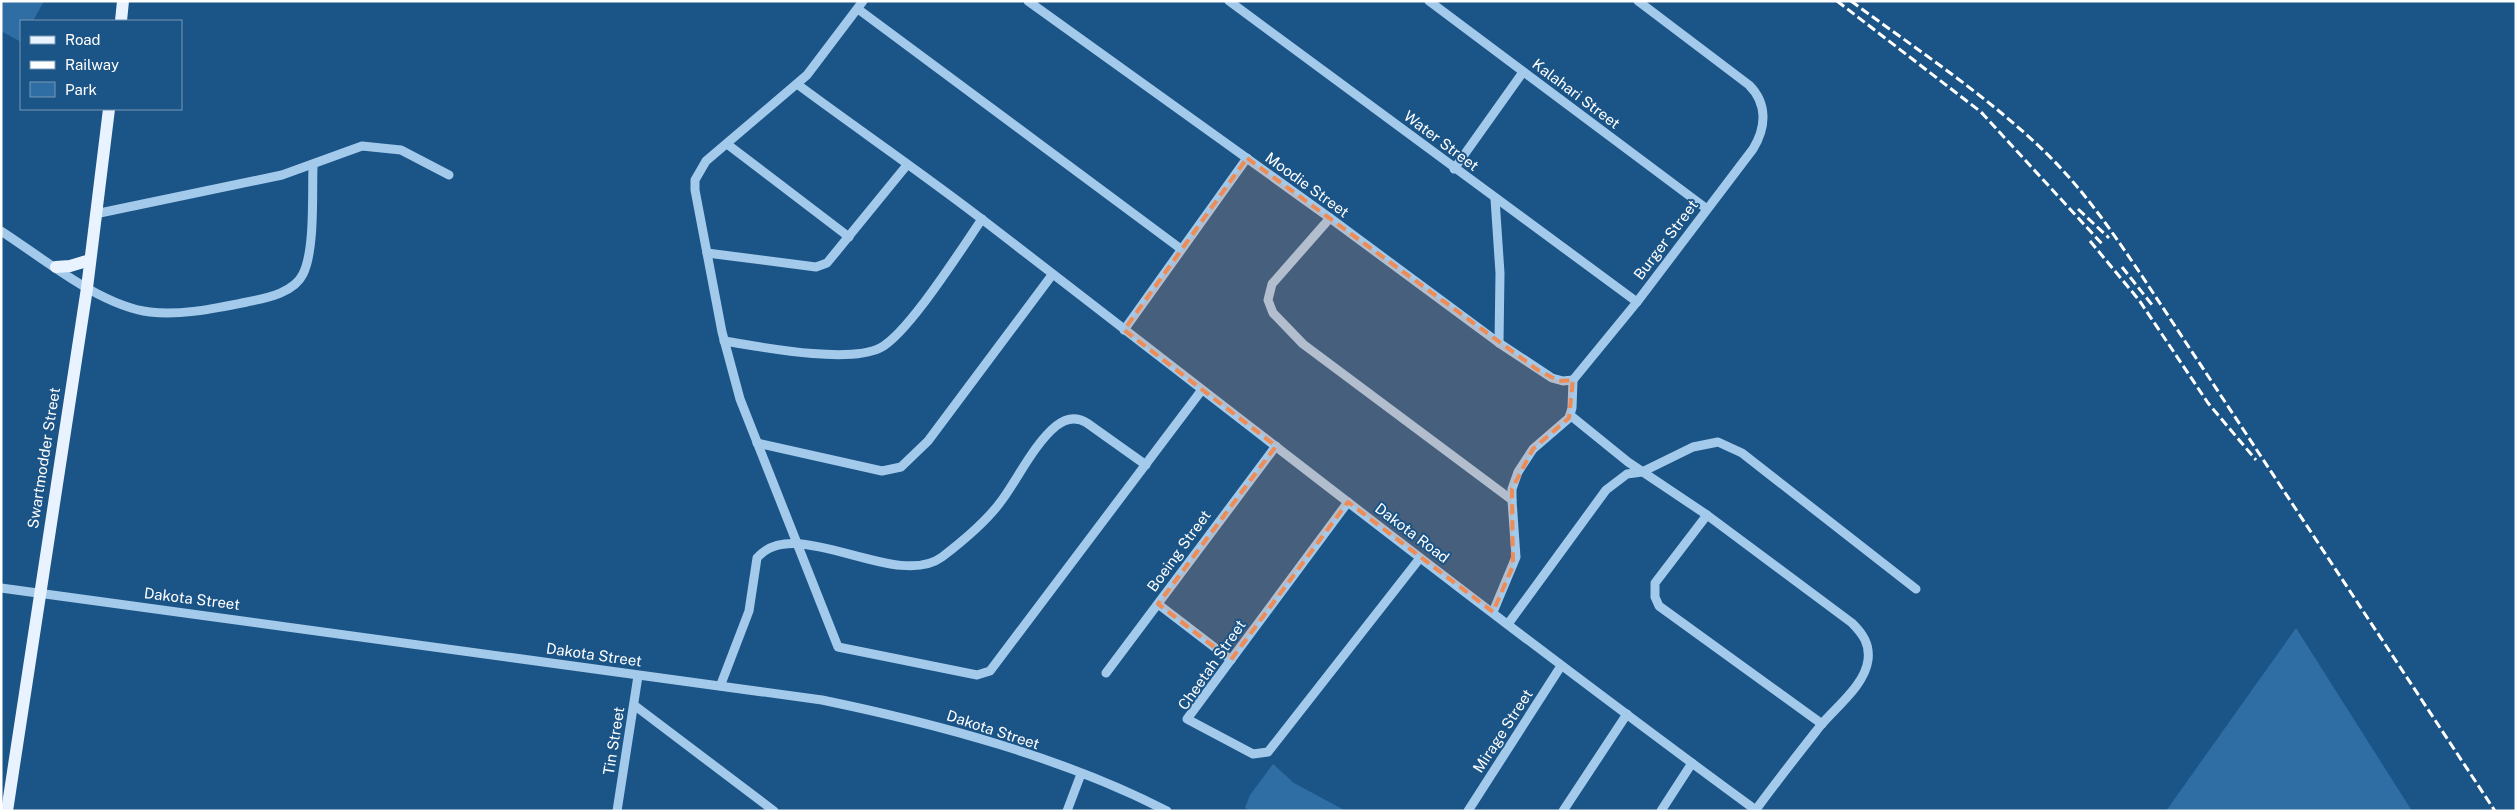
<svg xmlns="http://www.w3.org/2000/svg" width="2517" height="812" font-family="'Public Sans',sans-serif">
	<rect width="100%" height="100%" fill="#1b5486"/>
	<g fill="#2f6ea4">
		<path d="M1 1H44L33 21H21V42L1 31Z"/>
		<path d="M2296 628 2412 811H2166Z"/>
		<path d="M1273 764 1294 783 1346 811H1252L1245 808 1250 795Z"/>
	</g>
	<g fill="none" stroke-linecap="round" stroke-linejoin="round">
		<g stroke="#a3caeb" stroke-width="9">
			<path d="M863 1 807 75 706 161 695 180V190L722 332 740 399 838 647 977 675 990 671 1201 391"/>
			<path d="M1028 1 1330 218 1499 343 1552 378 1563 381 1573 380"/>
			<path d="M1229 1 1637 302"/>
			<path d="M1429 1 1707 209"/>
			<path d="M858 9 1181 249"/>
			<path d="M797 84C859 130 922 173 983 220 1240 418 1495 619 1757 811"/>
			<path d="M727 144 849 237"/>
			<path d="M1454 169 1523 72"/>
			<path d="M1495 199 1500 273 1499 343"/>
			<path d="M95 214 282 175 362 146 401 150 449 175"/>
			<path d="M1330 218 1272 284 1268 300 1273 313 1303 344 1512 500"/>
			<path d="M1 231C43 258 100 306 150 312 181 316 216 308 247 302 266 298 294 293 303 274 315 250 312 194 313 166"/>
			<path d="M707 253 816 267 827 263 907 165"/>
			<path d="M1124 330 1247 158"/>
			<path d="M724 341C761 347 848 364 880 348 908 334 962 248 982 219"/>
			<path d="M1573 380 1637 302 1753 149C1766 128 1768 104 1749 85L1638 1"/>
			<path d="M1570 415 1628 462 1707 515 1852 623C1863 634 1870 644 1868 660 1865 685 1836 707 1821 725 1799 753 1776 782 1755 811"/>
			<path d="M757 443 882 471 901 467 928 441 1052 275"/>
			<path d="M1348 502 1187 719 1253 754 1268 752 1420 558"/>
			<path d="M1707 515 1655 583V597L1659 606 1822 724"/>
			<path d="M1 588 822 700C938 724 1062 757 1167 811"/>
			<path d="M1158 604 1231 660"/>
			<path d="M1493 612 1516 557 1512 500V489L1518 472 1533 449 1569 418 1572 408 1573 380"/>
			<path d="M1508 624 1606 490 1627 474 1642 472 1693 447 1718 442 1742 453 1916 589"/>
			<path d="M1106 673 1276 446"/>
			<path d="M721 684 749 611 757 558C795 513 896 591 942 557 963 541 987 521 1002 500 1018 478 1035 443 1056 426 1066 418 1076 416 1087 423L1146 465"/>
			<path d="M634 705 774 811"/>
			<path d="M617 811 638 676"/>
			<path d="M1067 811 1081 774"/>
			<path d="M1468 811 1561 666"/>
			<path d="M1563 811 1627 714"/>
			<path d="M1661 811 1692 763"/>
		</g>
		<g stroke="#e8f3ff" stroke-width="12">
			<path d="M121 21 123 1"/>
			<path d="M56 267 70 266 90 260"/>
			<path d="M7 811 87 288 109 109"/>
		</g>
		<g stroke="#fff" stroke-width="3" stroke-dasharray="9 4" stroke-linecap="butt">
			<path d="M1837 1 1981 112 2103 245"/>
			<path d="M1851 1C1920 52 1994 100 2054 161 2088 196 2115 236 2142 276L2495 811"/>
			<path d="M2078 209 2109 238"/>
			<path d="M2090 241 2139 300 2208 403 2256 460"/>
			<path d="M2122 267 2153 306"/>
		</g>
	</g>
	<path fill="#ef8b55" fill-opacity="0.2" stroke="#ef8b55" stroke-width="4" stroke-dasharray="10 6" stroke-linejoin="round" d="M1247 158 1538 370 1559 381 1573 380 1569 418 1533 449 1512 489 1513 566 1493 612 1348 502 1231 660 1158 604 1276 446 1124 330Z"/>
	<g text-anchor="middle" stroke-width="4" stroke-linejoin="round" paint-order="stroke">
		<g font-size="15" fill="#fff" stroke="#1b5486">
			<text transform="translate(1576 94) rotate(37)" y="5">Kalahari Street</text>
			<text transform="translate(1441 141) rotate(37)" y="5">Water Street</text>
			<text transform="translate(1307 185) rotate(36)" y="5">Moodie Street</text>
			<text transform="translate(1666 240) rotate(-53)" y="5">Burger Street</text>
			<text transform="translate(44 458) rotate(-81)" y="5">Swartmodder Street</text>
			<text transform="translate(1412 533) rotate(37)" y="5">Dakota Road</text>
			<text transform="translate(1179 551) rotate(-54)" y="5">Boeing Street</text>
			<text transform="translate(192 599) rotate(7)" y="5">Dakota Street</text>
			<text transform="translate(594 655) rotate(8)" y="5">Dakota Street</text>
			<text transform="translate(1212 665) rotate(-55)" y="5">Cheetah Street</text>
			<text transform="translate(993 730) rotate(18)" y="5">Dakota Street</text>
			<text transform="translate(1503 731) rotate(-57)" y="5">Mirage Street</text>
			<text transform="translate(614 741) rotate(-81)" y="5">Tin Street</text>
		</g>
	</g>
	<rect width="2517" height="812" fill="none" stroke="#ffffff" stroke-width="5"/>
	<rect x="20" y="20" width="162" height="90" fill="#1b5486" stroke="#7698b6"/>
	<rect x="30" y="36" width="25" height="8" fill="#e8f3ff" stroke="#7698b6"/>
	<text x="65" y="45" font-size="15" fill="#ffffff">Road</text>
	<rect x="30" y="61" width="25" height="8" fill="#ffffff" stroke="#7698b6"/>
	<text x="65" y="70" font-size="15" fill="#ffffff">Railway</text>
	<rect x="30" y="82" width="25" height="15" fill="#2f6ea4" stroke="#7698b6"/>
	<text x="65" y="95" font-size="15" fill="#ffffff">Park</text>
</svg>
